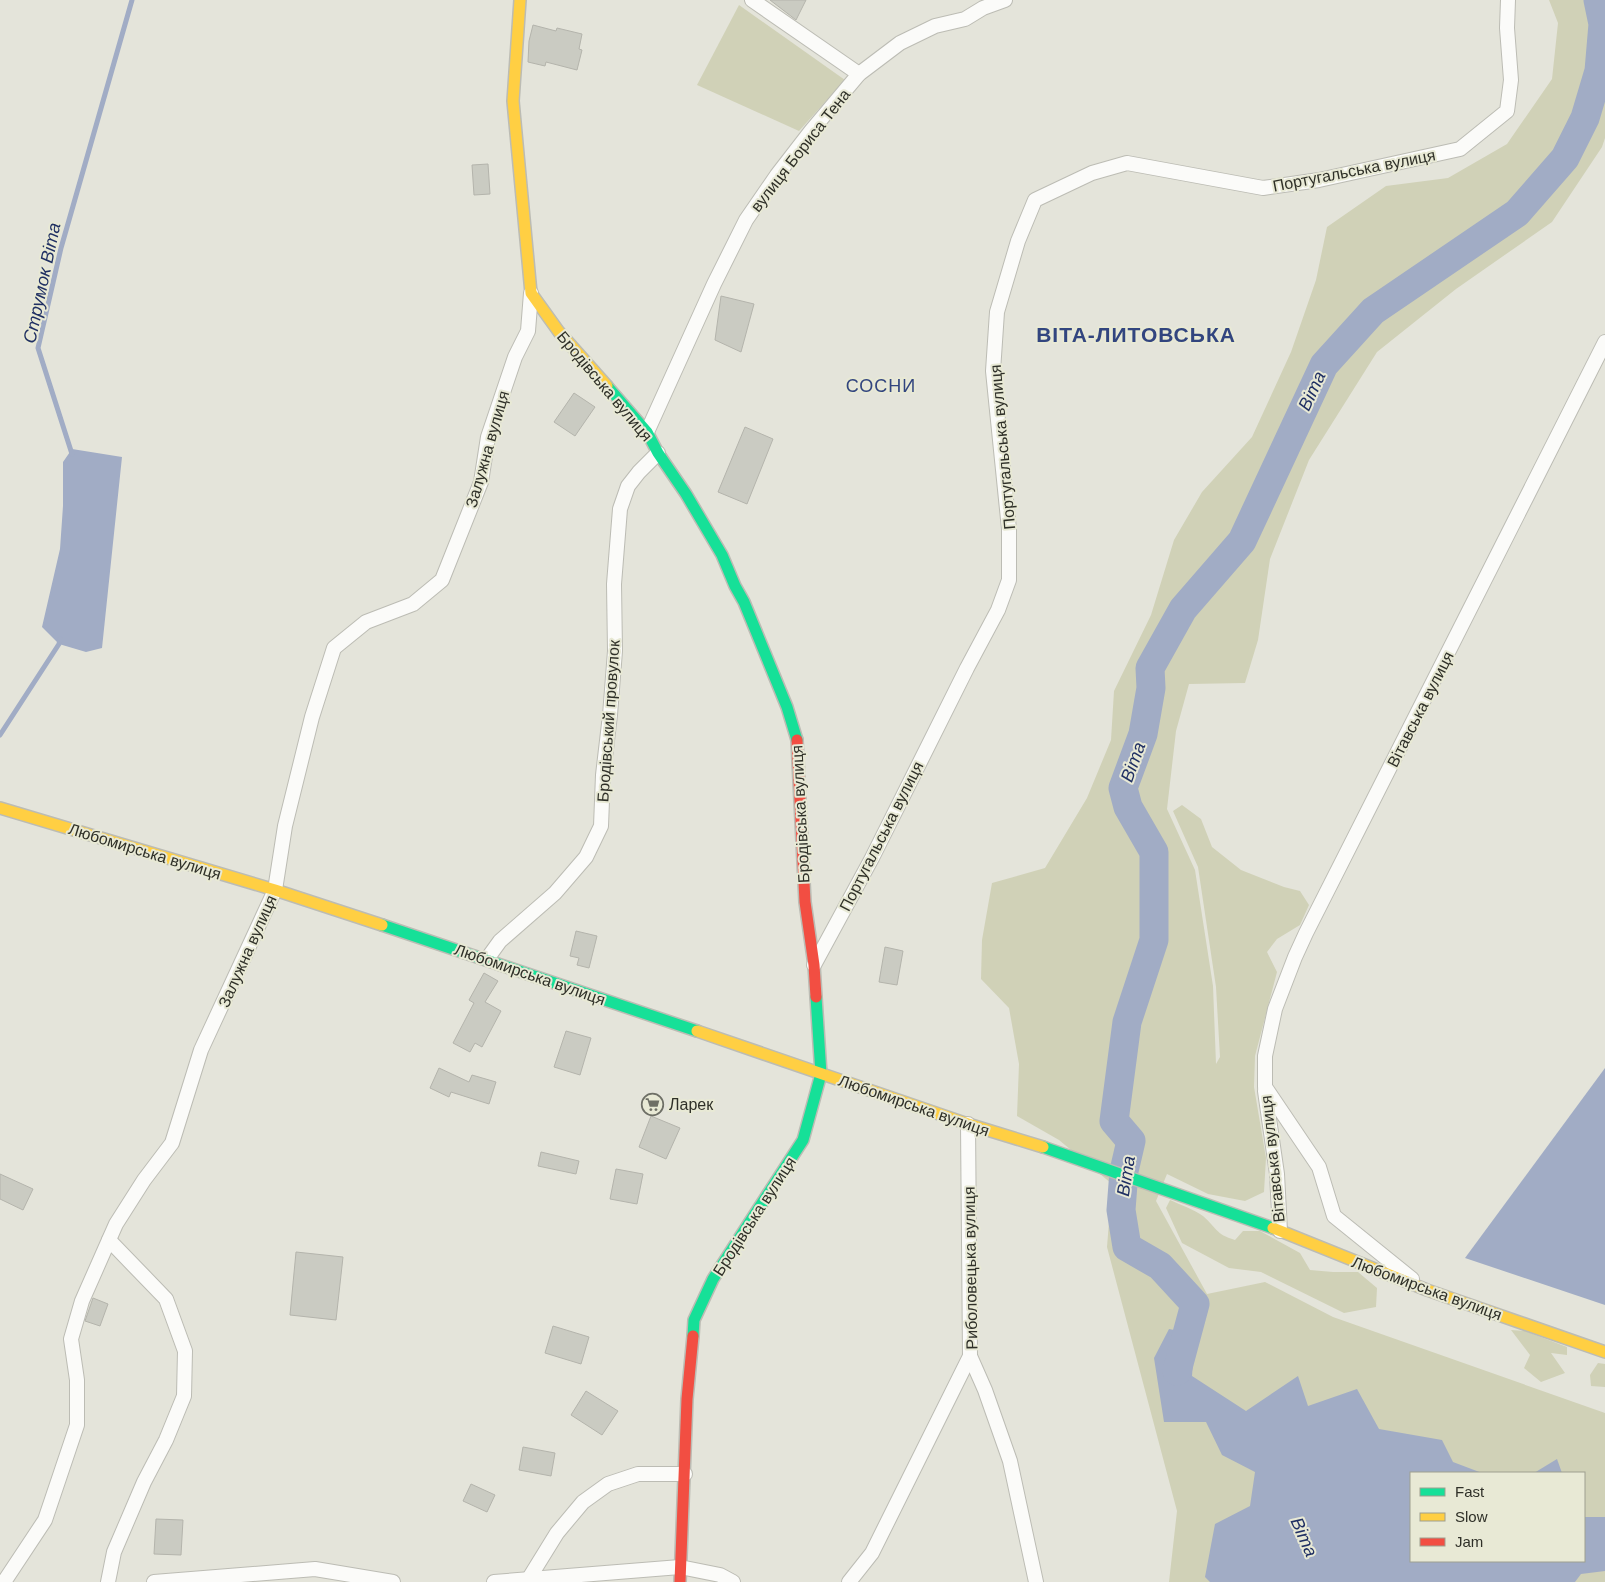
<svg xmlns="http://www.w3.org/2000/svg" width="1605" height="1582" font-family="Arial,sans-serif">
	<rect width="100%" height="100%" fill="#e4e4da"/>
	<g fill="#d0d1b7" fill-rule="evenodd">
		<path d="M1549 0H1605V138L1602 147 1552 222 1456 289 1377 352 1309 460 1270 559 1258 640 1245 683 1189 684 1176 731 1167 809 1195 870 1213 986 1216 1064 1220 1057 1216 987 1198 867 1173 811 1182 805 1201 819 1212 847 1241 870 1284 887 1300 891 1309 905 1300 925 1277 939 1267 952 1277 972 1255 1056 1254 1087 1266 1158 1264 1192 1245 1201 1208 1194 1167 1174 1156 1201 1207 1294 1265 1282 1333 1317 1605 1413V1582H1169L1177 1511 1107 1247 1112 1184 1059 1140 1017 1116 1019 1064 1009 1008 981 979 982 940 992 883 1045 868 1087 798 1111 740 1114 691 1151 615 1174 540 1202 492 1252 437 1291 352 1316 280 1327 227 1386 186 1448 178 1507 144 1552 79 1558 23ZM1411 1473H1584V1561H1411Z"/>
		<path d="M739 5 845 80 799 131 697 85Z"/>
		<path d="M1170 1200C1181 1205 1193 1209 1203 1216 1217 1228 1215 1234 1235 1240L1243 1231H1260L1300 1253 1310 1270 1333 1272H1358L1377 1288 1376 1307 1344 1313 1261 1272 1229 1268 1182 1243 1166 1208Z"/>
		<path d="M1511 1330 1525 1331 1567 1347V1355L1551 1353 1565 1373 1541 1382 1524 1368 1530 1355Z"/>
		<path d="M1598 1363 1605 1364V1387L1591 1386 1590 1375Z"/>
	</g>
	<g fill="#a1acc5">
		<path d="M72 449 122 457 102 648 86 652 59 644 42 627 60 549 63 506V462Z"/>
		<path d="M1605 1068V1305L1465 1258Z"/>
		<path d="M1169 1329 1195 1334 1192 1376 1246 1411 1298 1376 1308 1406 1357 1389 1379 1429 1442 1440 1453 1462 1482 1473H1411V1561H1584V1517H1605V1571L1581 1574 1575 1582H1210L1205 1577 1215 1524 1250 1506 1255 1472 1222 1455 1206 1422H1164L1154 1358Z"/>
		<path d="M1557 1459 1562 1473H1534Z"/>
	</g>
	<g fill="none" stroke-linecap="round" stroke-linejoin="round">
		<g stroke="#a1acc5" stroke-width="5">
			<path d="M72 454 38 348 61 248 132 0"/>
			<path d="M0 735 59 644 60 639"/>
		</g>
		<path stroke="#a1acc5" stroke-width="29" d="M1177 1371 1195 1304 1160 1266 1127 1247 1121 1210 1124 1171 1131 1141 1114 1121 1127 1022 1154 940V852L1128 807 1123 788 1143 734 1151 688 1150 668 1183 609 1242 541 1324 365 1373 311 1517 213 1565 158 1585 118 1599 71 1603 24 1598 0"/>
	</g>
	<g fill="#cacbc2" stroke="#b4b4ac">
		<path d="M770 0H806L796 20Z"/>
		<path d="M533 25 556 31 557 28 582 34 579 49 582 50 577 70 546 62 545 66 528 62 529 41Z"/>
		<path d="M488 164 490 194 474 195 472 165Z"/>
		<path d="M721 296 754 304 741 352 715 340Z"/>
		<path d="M574 393 595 407 575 436 554 422Z"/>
		<path d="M745 427 773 439 747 504 718 492Z"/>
		<path d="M576 931 597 936 589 968 577 965 579 958 570 956Z"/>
		<path d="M885 947 903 951 897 985 879 982Z"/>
		<path d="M484 973 498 981 485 1002 501 1011 482 1047 475 1043 470 1052 453 1043 474 1003 469 1000Z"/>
		<path d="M566 1031 591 1038 580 1075 554 1067Z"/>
		<path d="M439 1068 469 1082 472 1075 496 1082 489 1104 451 1092 449 1097 430 1088Z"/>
		<path d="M651 1116 680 1128 666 1159 639 1147Z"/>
		<path d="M541 1152 579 1161 576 1174 538 1166Z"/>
		<path d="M616 1169 643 1174 637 1204 610 1199Z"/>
		<path d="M0 1174 33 1189 23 1210 0 1199Z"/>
		<path d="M296 1252 343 1257 336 1320 290 1315Z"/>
		<path d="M93 1298 108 1304 100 1326 85 1321Z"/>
		<path d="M553 1326 589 1337 581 1364 545 1353Z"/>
		<path d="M586 1391 618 1411 602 1435 571 1415Z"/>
		<path d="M523 1447 555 1453 551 1476 519 1470Z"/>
		<path d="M471 1484 495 1495 487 1512 463 1501Z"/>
		<path d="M156 1519 183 1520 181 1555 154 1554Z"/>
	</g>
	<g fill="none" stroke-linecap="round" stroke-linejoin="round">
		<defs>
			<g id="street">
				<path d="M752 0 859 74"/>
				<path d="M647 432 714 284 746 220 777 175 811 131 859 74 900 43 935 26 965 19 983 8 1005 0"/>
				<path d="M487 959 500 941 555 893 586 857 601 826 603 775 610 715 615 651 614 584 620 509 628 486 639 472 658 453"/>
				<path d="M814 965 872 858 967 668 998 610 1009 580V529L993 371 997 312 1018 241 1035 200 1092 173 1127 163 1263 188 1319 180 1460 149 1507 111 1511 80 1507 28 1508 0"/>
				<path d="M1265 1091 1277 1174 1280 1231"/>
				<path d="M968 1124 970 1356 985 1390 1010 1461 1036 1582"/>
				<path d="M1412 1279 1334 1216 1319 1167 1265 1087V1056L1275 1009 1295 957 1306 933 1605 342"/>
				<path d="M528 1580 557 1533 583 1502 608 1484 638 1474H685"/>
				<path d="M4 1582 45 1520 77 1425V1380L71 1339 82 1301 116 1224 144 1180 172 1143 201 1050 275 890 285 826 312 717 334 648 366 622 413 604 442 580 481 482 488 437 515 357 528 331 531 293"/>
				<path d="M108 1582 114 1552 144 1482 166 1440 184 1396 185 1351 166 1299 109 1240"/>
				<path d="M154 1582 315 1569 393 1582"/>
				<path d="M494 1582 680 1567 720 1575 733 1582"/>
				<path d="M849 1582 872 1553 970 1356"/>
			</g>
			<g id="fast">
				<path d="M607 386 647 432 658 453 686 494 722 555 735 586 744 602 787 707 797 740"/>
				<path d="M382 925 697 1031"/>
				<path d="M1043 1147 1273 1228"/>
				<path d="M693 1336 694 1320 713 1279 803 1140 821 1074 816 997"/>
			</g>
			<g id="slow">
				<path d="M520 0 513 101 531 293 559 332 607 386"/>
				<path d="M0 808 275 890 382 925"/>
				<path d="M697 1031 968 1124 1043 1147"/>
				<path d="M1273 1228 1427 1290 1605 1352"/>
			</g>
			<g id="jam">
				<path d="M797 740 805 902 814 965 816 997"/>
				<path d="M680 1582 687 1399 693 1336"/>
			</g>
		</defs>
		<use href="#street" stroke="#bcbcb4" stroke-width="16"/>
		<use href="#fast" stroke="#bcbcb4" stroke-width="14"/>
		<use href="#slow" stroke="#bcbcb4" stroke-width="14"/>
		<use href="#jam" stroke="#bcbcb4" stroke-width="14"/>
		<use href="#street" stroke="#fbfbf9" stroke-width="14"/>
		<use href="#fast" stroke="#16e098" stroke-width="11"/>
		<use href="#slow" stroke="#ffcf43" stroke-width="11"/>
		<use href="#jam" stroke="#f24e42" stroke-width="11"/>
	</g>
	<defs>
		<symbol id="supermarket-ring" viewBox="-11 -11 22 22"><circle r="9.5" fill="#e8e9d5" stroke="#6e6f66" stroke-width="1.5"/><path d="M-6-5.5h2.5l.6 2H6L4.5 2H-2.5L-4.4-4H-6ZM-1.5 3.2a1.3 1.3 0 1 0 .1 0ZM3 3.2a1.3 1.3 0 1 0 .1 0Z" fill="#6e6f66"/></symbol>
	</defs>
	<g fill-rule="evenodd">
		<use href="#supermarket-ring" x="640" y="1092" width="25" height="25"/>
	</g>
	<g text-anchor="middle" stroke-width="4" stroke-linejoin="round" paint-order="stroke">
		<g font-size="16" fill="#2f3028" stroke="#e8e9d5">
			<text transform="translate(800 150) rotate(-52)" y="6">вулиця Бориса Тена</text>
			<text transform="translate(1354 170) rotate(-11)" y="6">Португальська вулиця</text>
			<text transform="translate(605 386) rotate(50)" y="6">Бродівська вулиця</text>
			<text transform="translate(1002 447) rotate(-95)" y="6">Португальська вулиця</text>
			<text transform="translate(487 449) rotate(-74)" y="6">Залужна вулиця</text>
			<text transform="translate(1420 709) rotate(-63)" y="6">Вітавська вулиця</text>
			<text transform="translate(608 721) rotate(-86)" y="6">Бродівський провулок</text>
			<text transform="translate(800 814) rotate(-93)" y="6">Бродівська вулиця</text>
			<text transform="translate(881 836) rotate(-63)" y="6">Португальська вулиця</text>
			<text transform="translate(145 851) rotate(17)" y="6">Любомирська вулиця</text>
			<text transform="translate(247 951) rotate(-66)" y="6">Залужна вулиця</text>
			<text transform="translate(530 974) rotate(19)" y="6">Любомирська вулиця</text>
			<text transform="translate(914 1105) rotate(19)" y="6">Любомирська вулиця</text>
			<text transform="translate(1272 1159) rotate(-96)" y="6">Вітавська вулиця</text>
			<text transform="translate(754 1216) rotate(-57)" y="6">Бродівська вулиця</text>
			<text transform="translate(970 1268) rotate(-91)" y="6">Риболовецька вулиця</text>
			<text transform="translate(1427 1288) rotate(20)" y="6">Любомирська вулиця</text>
		</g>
		<g font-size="16" fill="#2f3028" stroke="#e8e9d5" text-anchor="start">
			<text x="669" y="1110">Ларек</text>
		</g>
		<g font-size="18" font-style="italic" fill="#203063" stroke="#e8e9d5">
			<text transform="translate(42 283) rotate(-78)" y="6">Струмок Віта</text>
			<text transform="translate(1312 391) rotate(-65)" y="6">Віта</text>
			<text transform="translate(1133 762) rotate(-70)" y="6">Віта</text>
			<text transform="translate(1126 1176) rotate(-81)" y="6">Віта</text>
			<text transform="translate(1304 1537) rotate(66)" y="6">Віта</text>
		</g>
		<g font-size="18" letter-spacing="1" fill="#32457f" stroke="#e8e9d5">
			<text x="881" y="392">СОСНИ</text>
		</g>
		<g font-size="21" font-weight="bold" letter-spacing="1" fill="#32457f" stroke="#e8e9d5">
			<text x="1136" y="342">ВІТА-ЛИТОВСЬКА</text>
		</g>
	</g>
	<rect x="1410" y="1472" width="175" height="90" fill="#e8e9d5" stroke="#9e9f90"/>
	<rect x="1420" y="1488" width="25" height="8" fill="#16e098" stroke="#9e9f90"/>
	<text x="1455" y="1497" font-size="15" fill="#2f3028">Fast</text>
	<rect x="1420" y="1513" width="25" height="8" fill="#ffcf43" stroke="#9e9f90"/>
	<text x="1455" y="1522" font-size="15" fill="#2f3028">Slow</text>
	<rect x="1420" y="1538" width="25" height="8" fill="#f24e42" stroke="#9e9f90"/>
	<text x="1455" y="1547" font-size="15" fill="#2f3028">Jam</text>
</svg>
